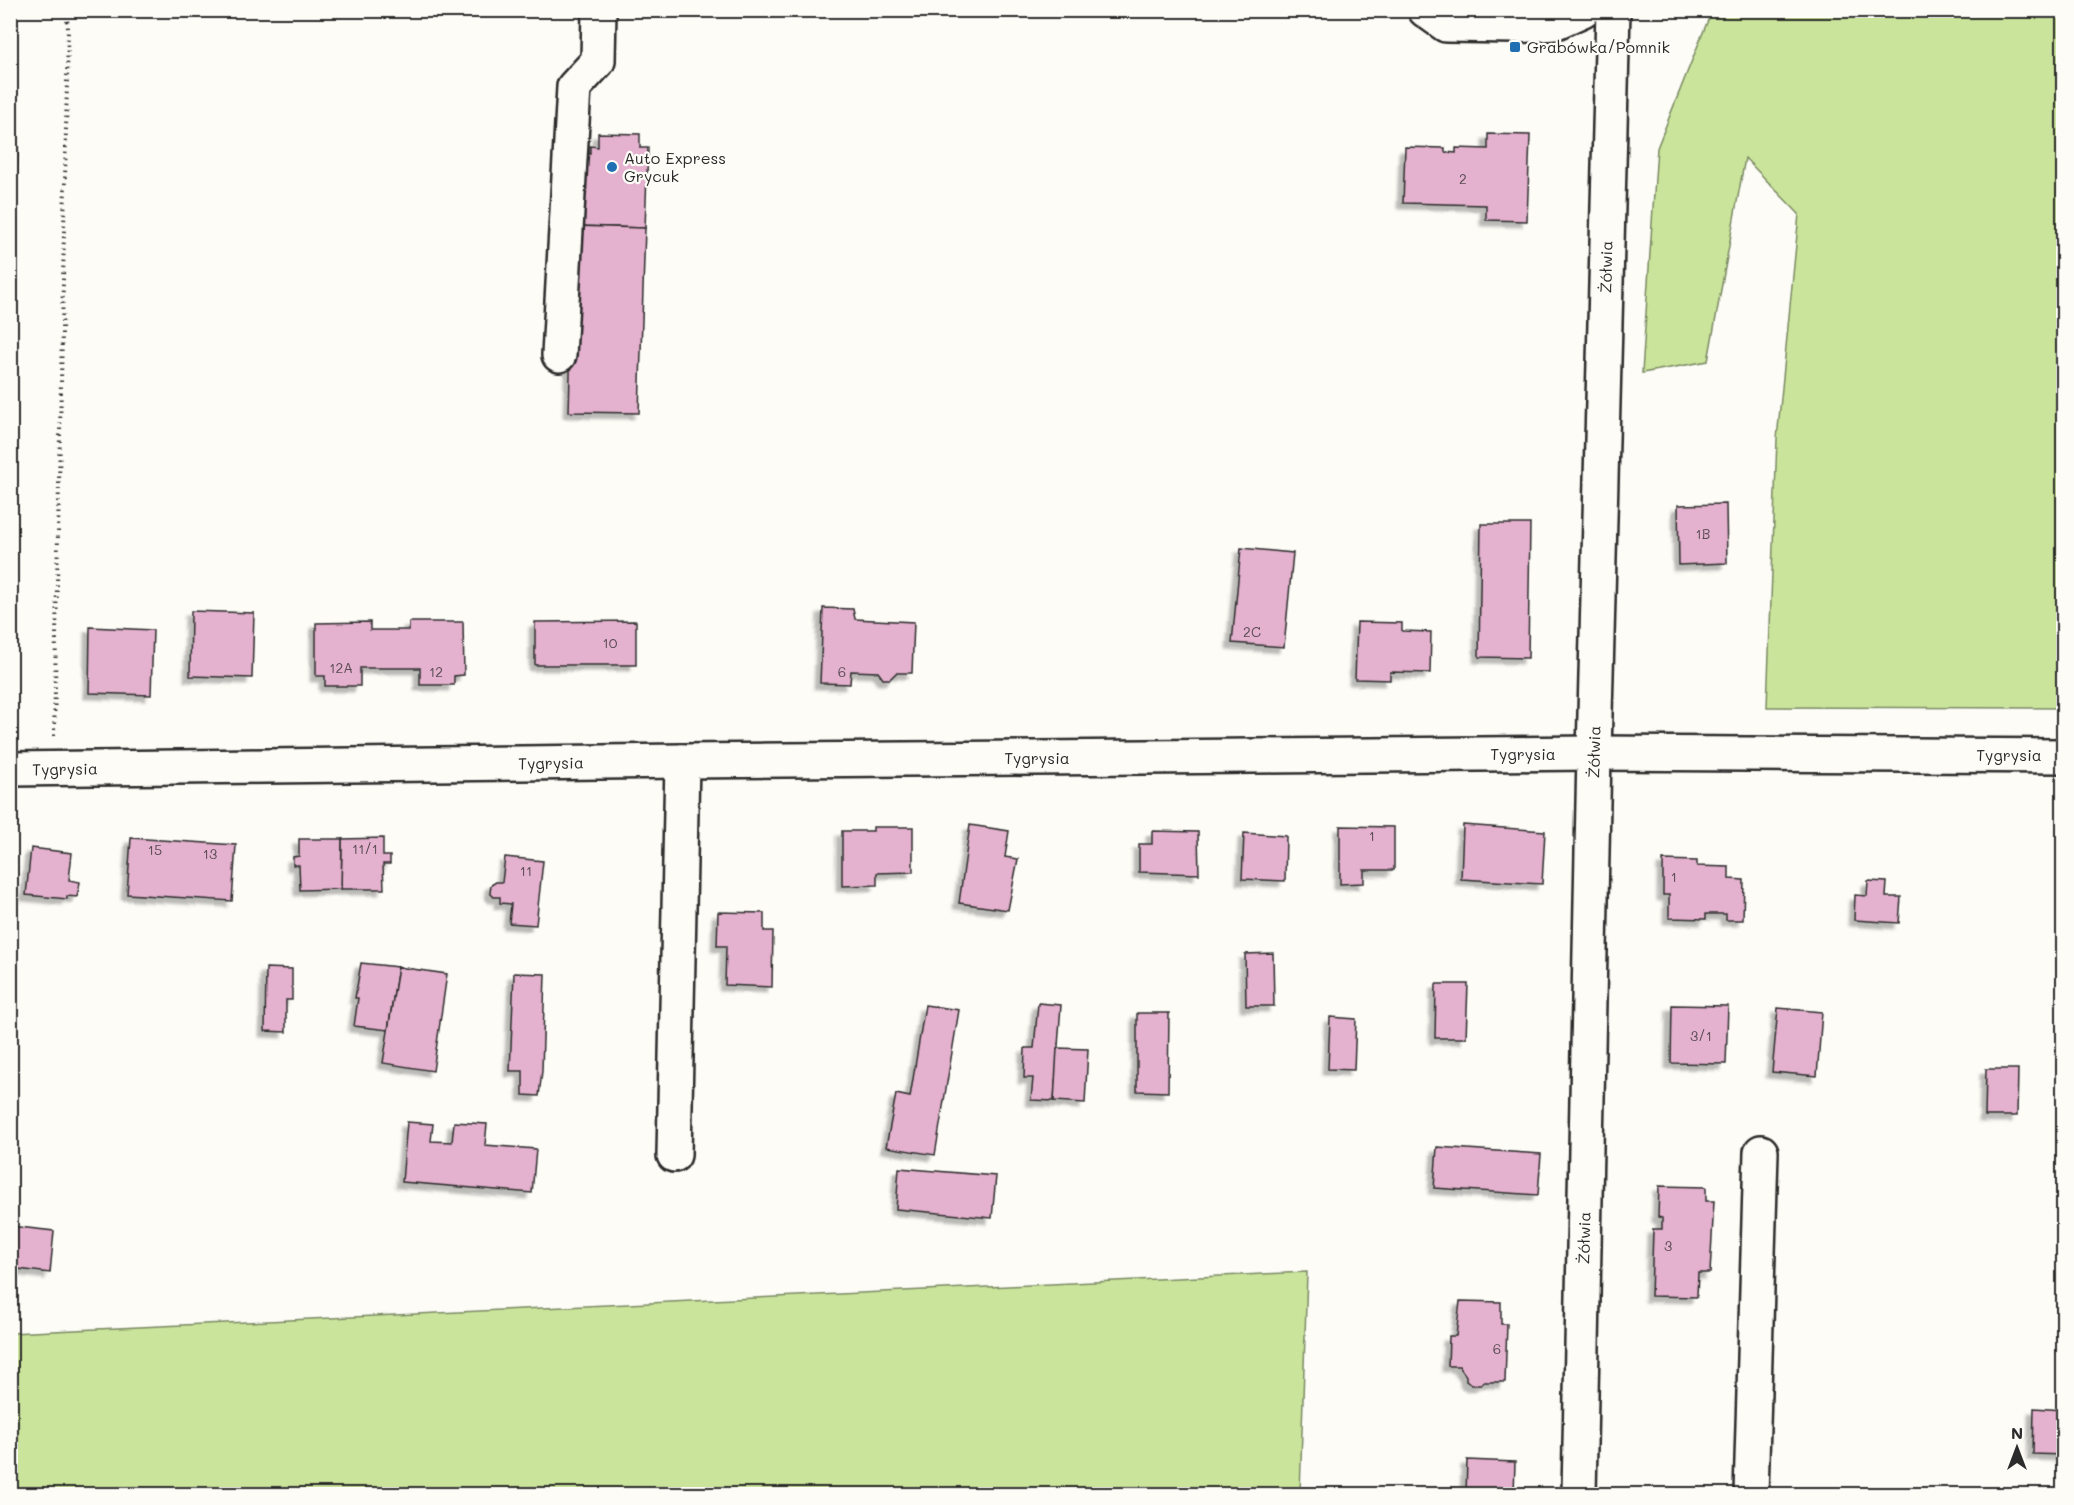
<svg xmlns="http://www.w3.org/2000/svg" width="2074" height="1505" font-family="Mali,sans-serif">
	<defs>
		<filter id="shadow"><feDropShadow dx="-5.5" dy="5.5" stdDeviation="1.5" flood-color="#0004"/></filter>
	</defs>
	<rect width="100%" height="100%" fill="#fdfcf7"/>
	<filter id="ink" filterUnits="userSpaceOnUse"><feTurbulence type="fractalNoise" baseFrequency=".0167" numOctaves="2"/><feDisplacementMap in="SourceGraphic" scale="12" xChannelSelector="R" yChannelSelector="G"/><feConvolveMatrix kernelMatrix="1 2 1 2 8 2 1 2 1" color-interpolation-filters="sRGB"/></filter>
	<g filter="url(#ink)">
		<g fill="#cae59b" stroke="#7a8863" stroke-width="1.5">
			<path d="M1712 10 2063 11V708L1767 707 1777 439 1799 214 1745 158 1708 361 1642 373 1657 148Z"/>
			<path d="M1307 1272 1300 1494H11V1333Z"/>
		</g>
		<g fill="#e4b1ce" stroke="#2b2b2b" stroke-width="1.5" filter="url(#shadow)">
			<path d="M10 106 19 107 17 185 10 184Z"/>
			<path d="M598 133 640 134V148H648L645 228 579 226 577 154H590V146L598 147Z"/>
			<path d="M1488 134 1530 135 1527 221 1486 220V205L1403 203 1405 147 1445 148V152L1456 153V148L1488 149Z"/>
			<path d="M574 226 645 228 639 413 569 412Z"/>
			<path d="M1726 504 1727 563 1679 565 1678 505Z"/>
			<path d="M1481 524H1530L1528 658 1479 657Z"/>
			<path d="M1241 548 1293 553 1284 647 1232 643Z"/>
			<path d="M823 608 853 609 855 619 914 622 912 673H896L890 679H883L878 672 851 671 850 684 820 683Z"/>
			<path d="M191 611 254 613 252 678 190 676Z"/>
			<path d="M636 621V665H535V622Z"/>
			<path d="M370 622V630H409V622H463L464 675 454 676V685H420V668H360V686H325V676H316V623Z"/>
			<path d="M1357 622 1402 623V631L1431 632 1430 673 1390 672V680L1355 679Z"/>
			<path d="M90 627 153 630 151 695 89 693Z"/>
			<path d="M970 825 1009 831 1005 857 1018 859 1008 910 959 903Z"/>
			<path d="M1463 825 1545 831 1542 884 1461 879Z"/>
			<path d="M1340 826 1394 827V870H1364V883L1340 884Z"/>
			<path d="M873 827H913V872L877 873V885L842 886V831H873Z"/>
			<path d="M1152 831 1198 832 1199 874 1139 872V844H1152Z"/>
			<path d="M1244 833 1286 836 1285 881 1242 879Z"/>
			<path d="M131 838 236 845 232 901 127 894Z"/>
			<path d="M383 838V856H390V864H383L384 889H341L342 839Z"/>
			<path d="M299 839H342L341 889 300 890 299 865H293V857L299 856Z"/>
			<path d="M31 848 72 853 69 880 80 882 77 897 67 896V899L26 895Z"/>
			<path d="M505 857 543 861 536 925 509 923 511 904 500 903V897H494L490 893 491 885 496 882H502Z"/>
			<path d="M1663 860 1697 861V866L1729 867V879L1744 880 1743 920H1726V914H1706V919L1669 918V895H1663Z"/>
			<path d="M1868 881 1887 882 1886 897H1901L1899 923 1854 920 1855 895 1867 896Z"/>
			<path d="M718 912 764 913V931H773L772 987 725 985 726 946H717Z"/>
			<path d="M1273 953 1274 1006H1246L1245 954Z"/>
			<path d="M361 963 398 967 388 1030 354 1026 358 998H355Z"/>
			<path d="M398 967 447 974 433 1071 383 1063Z"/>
			<path d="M266 968 292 969V1000H286V1032L265 1031Z"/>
			<path d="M514 973 545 974 542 1071 539 1096 523 1095V1071H510Z"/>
			<path d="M1436 984H1468L1466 1038H1435Z"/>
			<path d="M1038 1003 1061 1005 1054 1101 1031 1100 1033 1078H1024L1025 1048H1034Z"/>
			<path d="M925 1005 959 1010 935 1155 886 1147 896 1094 910 1097Z"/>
			<path d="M1672 1005 1728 1006 1726 1064 1671 1063Z"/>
			<path d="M1778 1008 1822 1012 1817 1076 1772 1072Z"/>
			<path d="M1137 1013H1169L1168 1092 1137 1091Z"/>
			<path d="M1330 1017 1356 1019 1354 1070 1328 1069Z"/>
			<path d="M1057 1048 1088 1049 1085 1103 1054 1101Z"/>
			<path d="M1986 1069H2018L2017 1116H1985Z"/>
			<path d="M407 1122 433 1124 431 1141 452 1142 454 1122 487 1124 485 1145 536 1149 532 1193 402 1182Z"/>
			<path d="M1437 1147 1541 1154 1538 1195 1434 1188Z"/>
			<path d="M899 1168 996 1176 992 1218 896 1209Z"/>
			<path d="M1659 1186 1706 1187V1201H1714L1710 1273H1698L1697 1297 1651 1296 1653 1229H1662V1218L1658 1217Z"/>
			<path d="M10 1226 54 1231 50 1273 10 1268Z"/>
			<path d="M1460 1301 1501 1302V1324H1507L1505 1382H1484L1481 1385H1472L1466 1381V1376L1459 1366H1448L1449 1336H1456Z"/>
			<path d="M2034 1408 2064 1410V1455L2033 1454Z"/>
			<path d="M1467 1460 1515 1462 1514 1494H1466Z"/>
		</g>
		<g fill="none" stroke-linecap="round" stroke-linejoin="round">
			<defs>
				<g id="minor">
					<path d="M1425 10 1446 25 1516 26 1554 23 1583 10"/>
					<path d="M559 355 574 87 598 61 599 10"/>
					<path d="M10 769 682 761 1594 753 2064 756"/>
					<path d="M674 1155 682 761"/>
					<path d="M1579 1494 1594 753 1613 10"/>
					<path d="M1751 1494 1761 1152"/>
				</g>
			</defs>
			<use href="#minor" stroke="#2b2b2b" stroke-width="38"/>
			<path stroke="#2b2b2b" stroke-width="4" stroke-dasharray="1.5 4.5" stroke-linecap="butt" d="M54 736 68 29 66 10"/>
			<use href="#minor" stroke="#fdfcf7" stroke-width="33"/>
		</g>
	</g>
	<g fill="#1f6fb2" stroke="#fdfcf7" stroke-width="2">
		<rect x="1509" y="41" width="12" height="12" rx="3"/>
		<circle cx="612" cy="167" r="6"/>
	</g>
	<g text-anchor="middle" stroke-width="4.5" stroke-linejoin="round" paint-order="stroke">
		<g font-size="14" fill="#594c54">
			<text x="1463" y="184">2</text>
			<text x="1703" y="539">1B</text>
			<text x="1252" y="637">2C</text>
			<text x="610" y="648">10</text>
			<text x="341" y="673">12A</text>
			<text x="436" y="677">12</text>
			<text x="842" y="677">6</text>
			<text x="1372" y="841">1</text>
			<text x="365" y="854">11/1</text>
			<text x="155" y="855">15</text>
			<text x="210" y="859">13</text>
			<text x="526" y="876">11</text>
			<text x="1674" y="882">1</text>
			<text x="1701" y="1041">3/1</text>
			<text x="1668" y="1251">3</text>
			<text x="1497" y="1354">6</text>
		</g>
		<g font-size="16" fill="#2b2b2b" stroke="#fdfcf7" text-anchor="start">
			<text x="1527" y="53">Grabówka/Pomnik</text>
			<text x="624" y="164">Auto Express<tspan x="624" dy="18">Grycuk</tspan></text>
		</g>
		<g font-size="16" fill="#2b2b2b" stroke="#fdfcf7">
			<text transform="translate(1606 267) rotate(-89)" y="6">Żółwia</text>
			<text transform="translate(1594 752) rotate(-89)" y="6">Żółwia</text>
			<text x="1523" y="760">Tygrysia</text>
			<text x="2009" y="761">Tygrysia</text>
			<text x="1037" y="764">Tygrysia</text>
			<text transform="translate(551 763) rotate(-1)" y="6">Tygrysia</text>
			<text transform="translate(65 769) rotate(-1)" y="6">Tygrysia</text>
			<text transform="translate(1584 1238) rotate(-89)" y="6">Żółwia</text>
		</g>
	</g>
	<rect width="2074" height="1505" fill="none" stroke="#fdfcf7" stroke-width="36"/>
	<rect x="18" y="18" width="2038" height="1469" fill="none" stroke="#2b2b2b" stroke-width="2" filter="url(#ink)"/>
	<g transform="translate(2017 1448)" stroke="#fdfcf7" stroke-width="4.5" paint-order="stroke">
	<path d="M0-4.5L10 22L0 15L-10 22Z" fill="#2b2b2b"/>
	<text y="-9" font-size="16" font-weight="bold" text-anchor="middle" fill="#2b2b2b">N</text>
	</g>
</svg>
